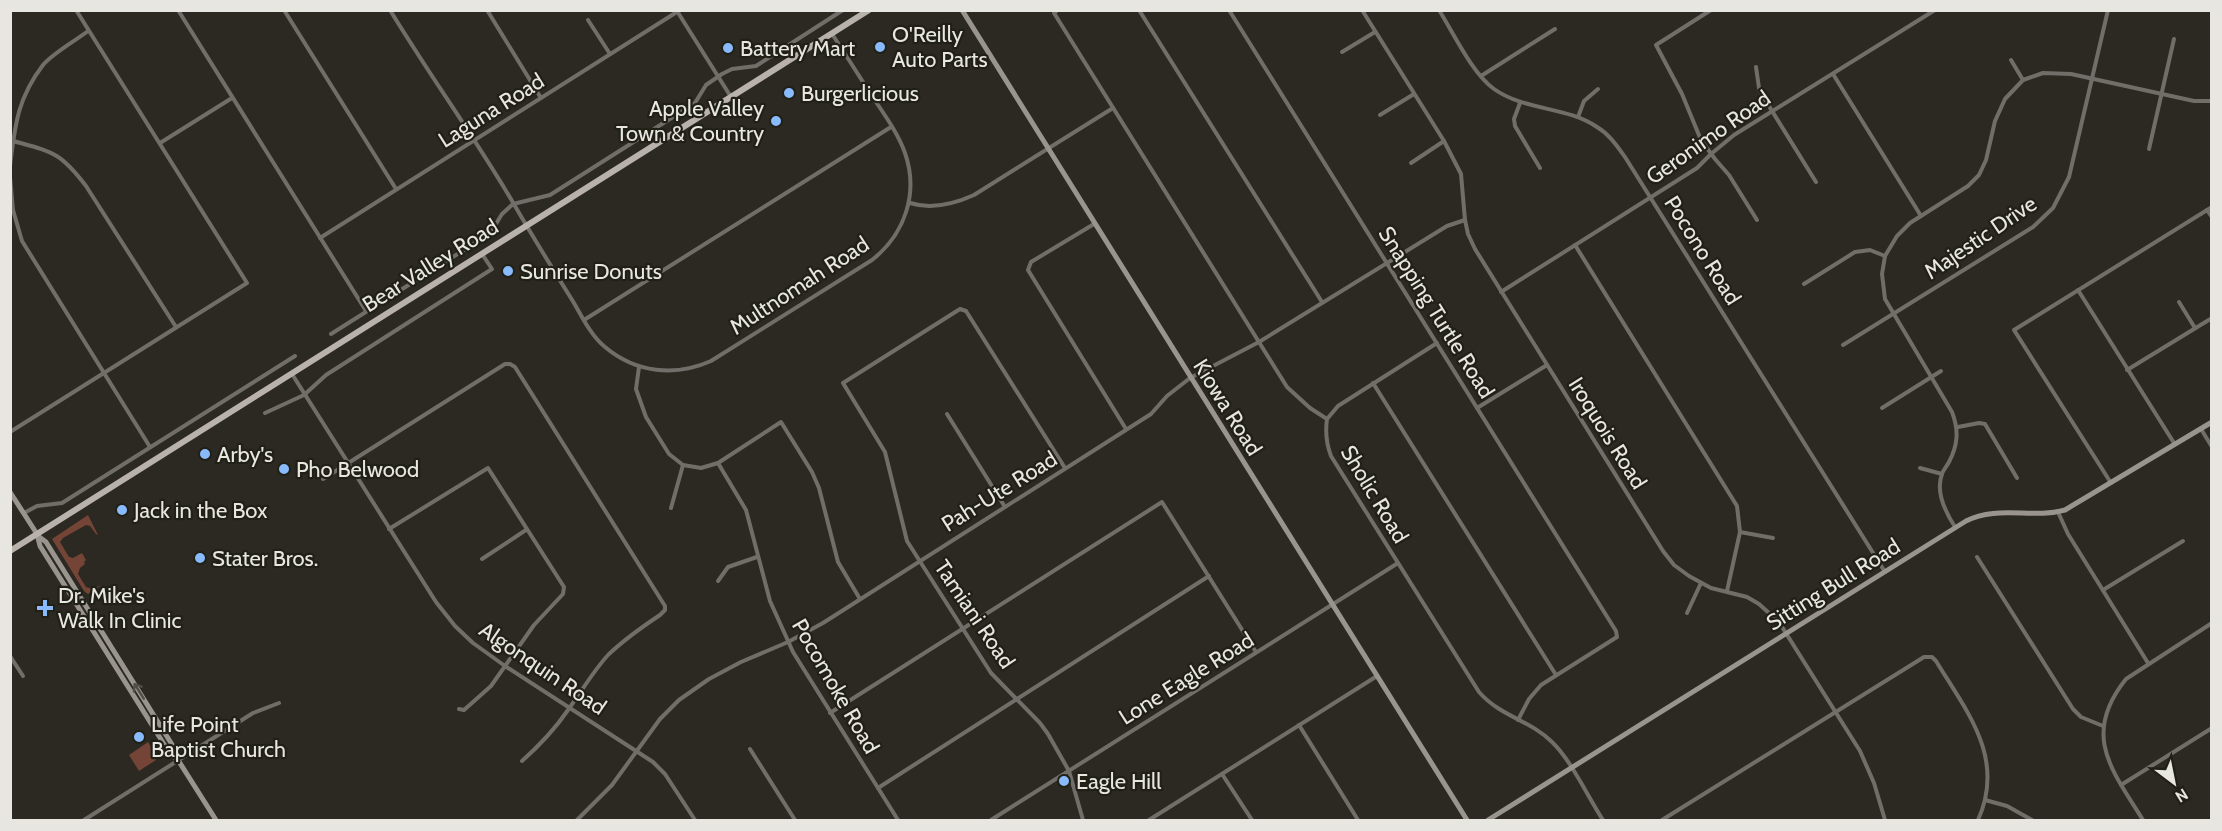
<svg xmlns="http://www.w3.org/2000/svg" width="2222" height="831" font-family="Cabin,sans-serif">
	<rect width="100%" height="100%" fill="#2b2921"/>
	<g fill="#744436">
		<path d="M88 515 98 535 96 534 90 526 86 525 63 538 60 542 69 557 73 558 82 553 86 560 84 562 85 564 80 568 78 574 86 587 92 589 102 585 88 594 84 591 52 539Z"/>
		<path d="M148 742 157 757 156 760 139 771 129 755Z"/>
	</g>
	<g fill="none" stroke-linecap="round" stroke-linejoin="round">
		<g stroke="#716e6a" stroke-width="4">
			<path d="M178 10 366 311"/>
			<path d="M284 10 396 189"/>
			<path d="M390 10C430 76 476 139 515 206 534 239 554 271 574 303 582 317 592 337 605 347 636 373 675 377 711 361L872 260C905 234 919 193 905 153 898 133 884 114 872 96 859 76 846 55 832 34"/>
			<path d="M487 10 541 98"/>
			<path d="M1058 10 1054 13 1287 387 1310 408 1327 419C1325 433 1326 443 1331 456L1479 692C1501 717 1530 720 1552 742 1571 760 1588 797 1603 820"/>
			<path d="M1139 10 1322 302"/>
			<path d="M1229 10 1616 631 1617 637 1541 685 1529 699 1518 720"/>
			<path d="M1362 10 1444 141 1461 174 1465 220 1468 234 1475 249 1663 551 1674 565 1689 576 1711 588 1747 597 1759 604 1779 622 1860 751 1874 783 1885 820"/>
			<path d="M1439 10C1454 34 1472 73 1494 89 1525 111 1566 106 1597 127 1609 134 1617 146 1625 157L1885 572"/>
			<path d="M1711 10 1656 45 1682 94 1701 140 1715 159 1729 175 1757 220"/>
			<path d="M677 11 731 97"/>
			<path d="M588 20 610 54"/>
			<path d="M1342 52 1375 32"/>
			<path d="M2011 60 2023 80"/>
			<path d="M1756 67 1759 88 1764 98 1816 182"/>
			<path d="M1833 74 1921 216"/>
			<path d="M1481 76 1555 29"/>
			<path d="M1520 103 1514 119 1515 126 1540 168"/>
			<path d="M1380 115 1414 94"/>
			<path d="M1578 117 1584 101 1598 89"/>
			<path d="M13 141C53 152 60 152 86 186L176 327"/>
			<path d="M160 143 232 98"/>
			<path d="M2149 149 2174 39"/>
			<path d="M1411 163 1444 141"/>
			<path d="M10 166C15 126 17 99 43 65 53 53 75 41 88 31"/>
			<path d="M10 177 13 210 22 241 150 447"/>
			<path d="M910 203C932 210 954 204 974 195L1113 108"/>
			<path d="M2207 210 2212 217"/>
			<path d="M1094 224 1031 262 1028 270 1126 429"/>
			<path d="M320 238 680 10"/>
			<path d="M1575 245 1737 506 1740 532 1727 591"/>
			<path d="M1804 284 1855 252 1870 250 1885 256"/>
			<path d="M2078 290 2174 443"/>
			<path d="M1501 292 1697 168 1711 154 1734 135 1935 10"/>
			<path d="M2179 302 2195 328"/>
			<path d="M584 320 891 127"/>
			<path d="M331 334 483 238 491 232 502 214 513 204 550 195 695 103 706 85 722 74 732 69 756 66 843 10"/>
			<path d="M1843 345 2033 227 2053 208 2069 177 2108 10"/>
			<path d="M639 367 636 389 646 417 669 454 683 465 701 468 718 463 781 422 812 472 819 488 838 562 860 599"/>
			<path d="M2127 370 2212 318"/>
			<path d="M292 374 436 602 455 626 473 643 505 666 653 762 665 774 695 820"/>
			<path d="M1373 383 1556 675"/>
			<path d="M1477 408 1547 365"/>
			<path d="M1882 408 1941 371"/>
			<path d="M265 413 304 395 326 375 492 269 482 254"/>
			<path d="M947 414 1005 507"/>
			<path d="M1327 419 1338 406 1437 343"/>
			<path d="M1958 427 1979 423 1985 424 2017 478"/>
			<path d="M2201 429 2212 447"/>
			<path d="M10 432 247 283 76 10"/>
			<path d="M718 463 746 510 770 601 793 652 898 820"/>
			<path d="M1065 468 966 311 960 309 843 383 885 452 907 541 991 673 1040 723 1048 734 1069 771 1083 820"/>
			<path d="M1920 468 1942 474"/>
			<path d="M323 479 505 364H510L515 367 665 606V610L660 615C642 627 625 639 609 654 593 671 582 691 568 710 555 729 540 745 522 761"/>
			<path d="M2111 483 2014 330 2212 207"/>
			<path d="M671 508 683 465"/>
			<path d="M2058 512 2068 534 2148 663"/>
			<path d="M24 513 37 506 62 503 295 356"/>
			<path d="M1955 527C1946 513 1935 492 1942 474 1943 470 1947 466 1949 462 1958 445 1959 430 1952 412L1885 299 1882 274 1885 256 1897 236 1910 223 1968 186 1979 175 1986 160 1995 121 2005 99 2023 80 2043 73 2071 74 2194 101H2212"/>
			<path d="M389 529 488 468 564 587 563 594 534 625 491 686 464 710 459 709"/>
			<path d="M1740 532 1773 538"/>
			<path d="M1977 557 2073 709 2081 717 2103 726"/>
			<path d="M482 559 526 530"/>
			<path d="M718 581 728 567 757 557"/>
			<path d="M2103 590 2183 541"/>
			<path d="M1687 613 1701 583"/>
			<path d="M10 656 23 676"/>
			<path d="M830 713 1162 502 1256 652"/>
			<path d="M1299 725 1358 820"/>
			<path d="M750 749 795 820"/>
			<path d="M1222 774 1252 820"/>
			<path d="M2121 785 2212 728"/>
			<path d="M878 788 1209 576"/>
			<path d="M1985 800 2007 806 2032 820"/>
			<path d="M84 820 253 713 279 703"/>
			<path d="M577 820 612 785 660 719 679 700 709 679 741 662 788 642 823 623 1151 414 1167 396 1190 378 1259 342 1447 226 1465 220"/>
			<path d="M991 820 1398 563"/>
			<path d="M1149 820 1377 676"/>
			<path d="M1662 820 1924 657H1932L1936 661C1967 712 2006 758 1978 820"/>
			<path d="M2143 820C2112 770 2081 735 2126 679L2212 623"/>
		</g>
		<g stroke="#9a948f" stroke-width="5">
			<path d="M962 10 1467 820"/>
			<path d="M10 492 37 534 40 546 157 733 170 754 178 760 216 820"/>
			<path d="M38 536 46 542 176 751 178 760"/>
			<path d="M1488 820 1966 521C1997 505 2032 519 2065 510L2212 422"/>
		</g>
		<path stroke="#b9b2ab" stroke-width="6" d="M10 551 869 10"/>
	</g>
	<defs><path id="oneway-shaft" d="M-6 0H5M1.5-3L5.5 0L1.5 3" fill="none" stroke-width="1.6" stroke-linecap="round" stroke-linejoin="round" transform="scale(1.5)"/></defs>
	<use stroke="#514e47" href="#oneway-shaft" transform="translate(139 691) rotate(-122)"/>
	<g fill="#89bafc" stroke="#212017" stroke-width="2">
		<circle cx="880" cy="47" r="6"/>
		<circle cx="728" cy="48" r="6"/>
		<circle cx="789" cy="93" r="6"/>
		<circle cx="776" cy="121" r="6"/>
		<circle cx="508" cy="271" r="6"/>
		<circle cx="205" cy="454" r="6"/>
		<circle cx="284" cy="469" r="6"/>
		<circle cx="122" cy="510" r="6"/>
		<circle cx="200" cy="558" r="6"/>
		<path d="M42 599h6v6h6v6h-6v6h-6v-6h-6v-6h6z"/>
		<circle cx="139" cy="737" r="6"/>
		<circle cx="1064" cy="781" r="6"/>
	</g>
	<g text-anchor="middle" stroke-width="4.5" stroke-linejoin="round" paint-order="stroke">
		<g font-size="22" fill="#e7e6e1" stroke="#212017" text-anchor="start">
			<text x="892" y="42">O'Reilly<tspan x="892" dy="25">Auto Parts</tspan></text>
			<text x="740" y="56">Battery Mart</text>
			<text x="801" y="101">Burgerlicious</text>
			<text x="764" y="116" text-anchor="end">Apple Valley<tspan x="764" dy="25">Town &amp; Country</tspan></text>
			<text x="520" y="279">Sunrise Donuts</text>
			<text x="217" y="462">Arby's</text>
			<text x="296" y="477">Pho Belwood</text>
			<text x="134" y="518">Jack in the Box</text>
			<text x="212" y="566">Stater Bros.</text>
			<text x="58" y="603">Dr. Mike's<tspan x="58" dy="25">Walk In Clinic</tspan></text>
			<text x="151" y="732">Life Point<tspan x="151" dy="25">Baptist Church</tspan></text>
			<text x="1076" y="789">Eagle Hill</text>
		</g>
		<g font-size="22" fill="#e7e6e1" stroke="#212017">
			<text transform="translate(491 110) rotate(-32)" y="8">Laguna Road</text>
			<text transform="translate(1708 137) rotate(-35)" y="8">Geronimo Road</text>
			<text transform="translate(1980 237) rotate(-34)" y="8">Majestic Drive</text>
			<text transform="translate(1703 250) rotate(58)" y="8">Pocono Road</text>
			<text transform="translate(430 265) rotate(-32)" y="8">Bear Valley Road</text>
			<text transform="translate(799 285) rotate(-33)" y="8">Multnomah Road</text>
			<text transform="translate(1437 312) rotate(58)" y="8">Snapping Turtle Road</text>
			<text transform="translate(1228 407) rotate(58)" y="8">Kiowa Road</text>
			<text transform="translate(1608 433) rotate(58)" y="8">Iroquois Road</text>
			<text transform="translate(999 491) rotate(-32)" y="8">Pah-Ute Road</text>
			<text transform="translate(1375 494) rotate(59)" y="8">Sholic Road</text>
			<text transform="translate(1833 584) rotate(-32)" y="8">Sitting Bull Road</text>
			<text transform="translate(975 614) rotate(56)" y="8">Tamiani Road</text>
			<text transform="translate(543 668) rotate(34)" y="8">Algonquin Road</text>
			<text transform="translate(1186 678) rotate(-32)" y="8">Lone Eagle Road</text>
			<text transform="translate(836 686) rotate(60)" y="8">Pocomoke Road</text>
		</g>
	</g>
	<rect width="2222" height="831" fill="none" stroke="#e7e6e1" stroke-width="24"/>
	<g transform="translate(2174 783) rotate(148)" stroke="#212017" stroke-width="4.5" paint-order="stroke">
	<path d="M0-4.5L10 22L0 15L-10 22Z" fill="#e7e6e1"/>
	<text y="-9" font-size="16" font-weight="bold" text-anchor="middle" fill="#e7e6e1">N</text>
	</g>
</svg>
